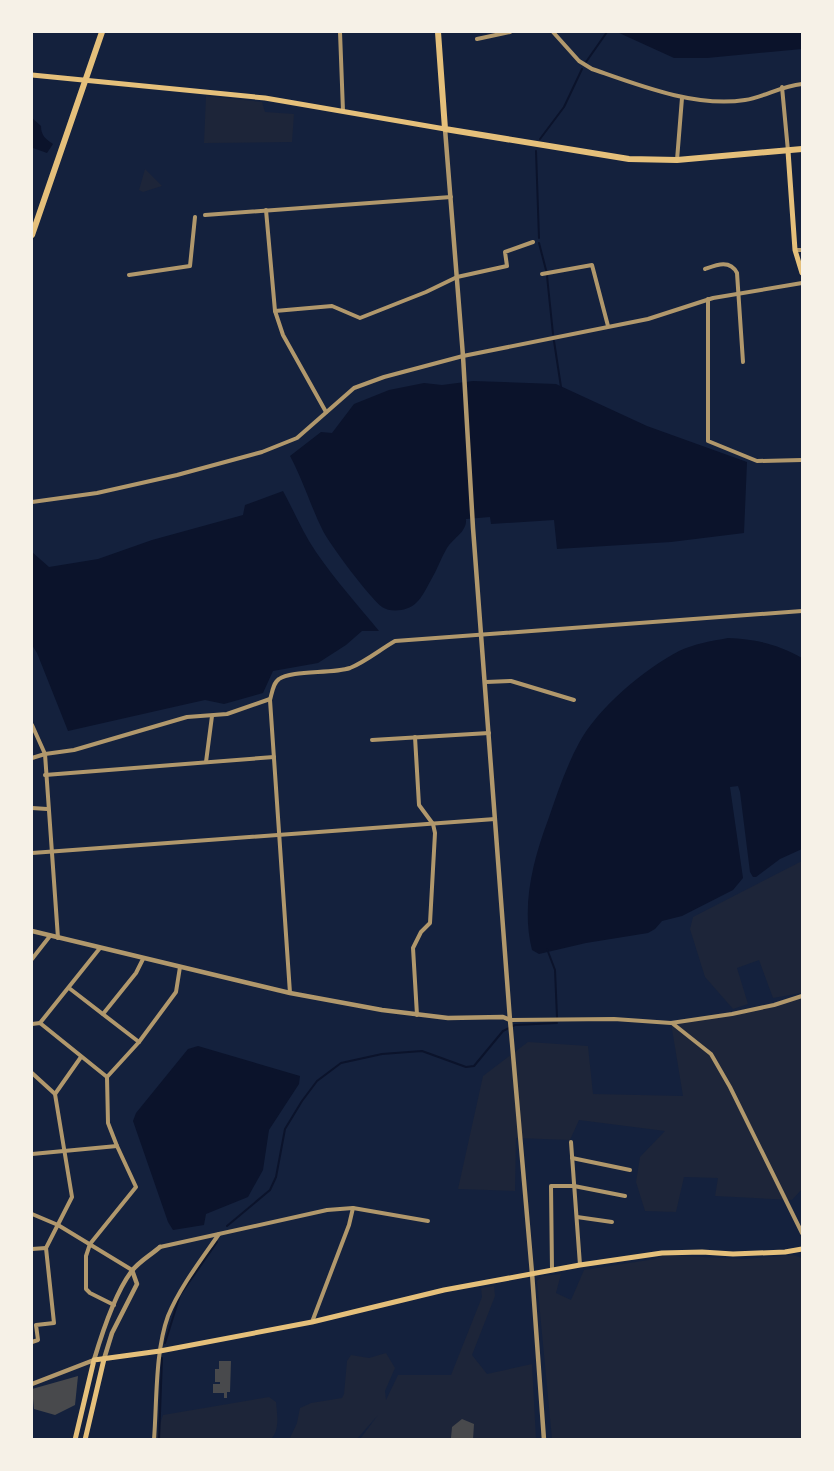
<svg xmlns="http://www.w3.org/2000/svg" width="834" height="1471" font-family="Spectral,serif">
	<rect width="100%" height="100%" fill="#14213d"/>
	<g fill="#1d2539">
		<path d="M206 96 262 102 265 112 294 114 292 142 204 143Z"/>
		<path d="M145 169 162 186 143 192 139 190Z"/>
		<path d="M802 861V993L773 998 759 960 737 968 748 1004 733 1009 705 977 690 929 693 917Z"/>
		<path d="M802 997V1189L792 1200 715 1196 718 1178 684 1177 676 1212 645 1211 636 1182 640 1157 665 1131 579 1120 570 1140 516 1138 515 1191 458 1189 483 1076 528 1042 588 1046 593 1094 683 1096 671 1023 744 1011Z"/>
		<path d="M663 1255 744 1259 793 1255 802 1258V1439H552L537 1281 542 1276 561 1274 556 1293 571 1300 584 1270 655 1259Z"/>
		<path d="M494 1286 495 1296 472 1355 487 1374 532 1364 536 1439H360L378 1415 357 1439 289 1440 297 1423 300 1408 311 1403 342 1398 344 1394 347 1361 351 1355 369 1358 386 1353 395 1368 385 1391 386 1400 398 1375H451L482 1297 481 1288Z"/>
		<path d="M269 1397 276 1402C277 1414 280 1428 272 1438L155 1440 163 1415Z"/>
	</g>
	<g fill="#0b132b">
		<path d="M617 32H802V49L707 58H674Z"/>
		<path d="M32 118 41 126C41 136 46 139 53 144L47 153 33 148 32 153Z"/>
		<path d="M473 381 556 384 647 426 747 462 744 533 671 542 557 549 554 520 491 524 490 517 466 519C467 532 454 537 447 548 441 558 437 570 431 580 427 587 422 598 416 603 408 611 391 613 382 607 369 597 331 546 323 531 311 507 303 480 290 456L321 432 332 433 354 404 389 390 424 383 442 385Z"/>
		<path d="M283 491C294 511 303 533 316 552 335 580 358 605 379 631H362L346 645 318 663 273 671 263 693 224 704 205 700 187 704 68 731 37 653 32 645V552L49 567 98 559 152 540 243 515 245 505Z"/>
		<path d="M728 638C755 639 778 644 802 658V849L780 859 756 877H753L750 872 740 792 738 786 730 787 743 878 733 890 682 916 662 921 655 929 648 933 586 943 539 954 532 950C521 906 533 860 548 820 557 794 566 767 579 743 598 708 643 670 679 651 694 644 711 641 728 638Z"/>
		<path d="M198 1046 300 1076 299 1084 269 1130 263 1170 248 1197 206 1214 204 1225 173 1230 168 1222 133 1121 136 1113 188 1049Z"/>
	</g>
	<g fill="none" stroke-linecap="round" stroke-linejoin="round">
		<g stroke="#0b132b" stroke-width="2">
			<path d="M586 62 607 32"/>
			<path d="M540 139 564 107 582 69"/>
			<path d="M536 151 539 238"/>
			<path d="M539 243 546 270"/>
			<path d="M547 276 553 334"/>
			<path d="M554 341 561 387"/>
			<path d="M547 949 555 970 557 1017"/>
			<path d="M227 1226 270 1190 276 1177 285 1129 302 1101 317 1081 341 1063 382 1054 422 1051 466 1067 474 1066 503 1031 515 1025 557 1023"/>
			<path d="M165 1343 180 1295 217 1242"/>
			<path d="M159 1440 162 1358"/>
		</g>
	</g>
	<g fill="#48494c">
		<path d="M219 1361H231L230 1392H227V1398H224V1393H213V1384H220V1382H215V1369H219Z"/>
		<path d="M78 1376 75 1405 55 1415 34 1409 32 1389Z"/>
		<path d="M462 1419 474 1424 473 1440 451 1438 452 1427Z"/>
	</g>
	<g fill="none" stroke-linecap="round" stroke-linejoin="round">
		<g stroke="#b1986c" stroke-width="4">
			<path d="M340 32 343 111"/>
			<path d="M553 32 579 61 592 69C638 85 696 108 745 100 764 97 781 86 802 84"/>
			<path d="M477 39 510 32"/>
			<path d="M782 87 788 151"/>
			<path d="M677 160 682 98"/>
			<path d="M266 210 275 311 283 335 326 412"/>
			<path d="M205 215 451 197"/>
			<path d="M795 250H802"/>
			<path d="M705 269C716 265 730 259 737 273L743 362"/>
			<path d="M542 274 592 265 608 326"/>
			<path d="M129 275 190 266 195 217"/>
			<path d="M708 299V441L757 461 802 460"/>
			<path d="M275 311 332 306 360 318 426 292 457 277 507 266 505 252 533 242"/>
			<path d="M32 502 97 493 177 475 262 452 297 438 354 388 384 377 463 356 648 319 713 298 802 283"/>
			<path d="M486 682 511 681 574 700"/>
			<path d="M32 725 45 754 58 938"/>
			<path d="M415 737 419 805 433 824 435 833 430 923 421 932 413 948 417 1015"/>
			<path d="M372 740 489 733"/>
			<path d="M32 758 45 754 74 750 187 717 227 714 270 699"/>
			<path d="M206 762 212 716"/>
			<path d="M45 775 274 757"/>
			<path d="M32 808 47 809"/>
			<path d="M32 853 495 819"/>
			<path d="M32 959 50 936"/>
			<path d="M69 988 139 1042"/>
			<path d="M290 993 270 700C272 693 273 683 279 679 291 670 332 674 350 668 365 662 381 649 395 641L802 611"/>
			<path d="M103 1014 136 973 143 959"/>
			<path d="M510 1020 614 1019 671 1023 732 1014 774 1005 802 996"/>
			<path d="M40 1023 100 948"/>
			<path d="M672 1023 711 1054 730 1087 802 1233"/>
			<path d="M32 1024 40 1023 107 1077"/>
			<path d="M32 1073 55 1094 72 1197 46 1248 54 1323 36 1325 38 1340 32 1342"/>
			<path d="M55 1094 81 1057"/>
			<path d="M571 1142 580 1265"/>
			<path d="M32 1154 117 1146"/>
			<path d="M572 1158 630 1170"/>
			<path d="M353 1208 428 1221"/>
			<path d="M32 1214 58 1225 132 1270"/>
			<path d="M577 1217 612 1222"/>
			<path d="M160 1247 327 1210 353 1208 349 1225 312 1322"/>
			<path d="M32 1249 46 1248"/>
			<path d="M552 1270 551 1186H574L625 1196"/>
			<path d="M114 1305 90 1293 86 1289V1256L90 1244 136 1187 117 1146 108 1123 107 1077 139 1042 176 992 180 967"/>
			<path d="M154 1440C157 1401 155 1352 168 1316 180 1287 201 1260 219 1234"/>
		</g>
		<g stroke="#b1986c" stroke-width="4.5">
			<path d="M445 129 463 356 473 528 510 1020 532 1273 544 1440"/>
			<path d="M32 931 290 993 382 1010 448 1018 503 1017 510 1020"/>
			<path d="M104 1359 112 1333 137 1284 132 1270"/>
			<path d="M32 1384 94 1360C102 1333 114 1295 131 1272 138 1262 151 1255 160 1247"/>
		</g>
		<g stroke="#e5c07b" stroke-width="5">
			<path d="M32 75 265 98 445 129"/>
			<path d="M788 151 795 250 802 273"/>
			<path d="M75 1440 94 1360 160 1351 312 1322 444 1290 580 1265 662 1253 702 1252 733 1254 785 1252 802 1249"/>
			<path d="M85 1440 104 1359"/>
		</g>
		<g stroke="#e5c07b" stroke-width="6">
			<path d="M438 32 445 129 629 159 677 160 802 149"/>
			<path d="M32 235 102 32"/>
		</g>
	</g>
	<rect width="834" height="1471" fill="none" stroke="#f6f1e7" stroke-width="66"/>
</svg>
